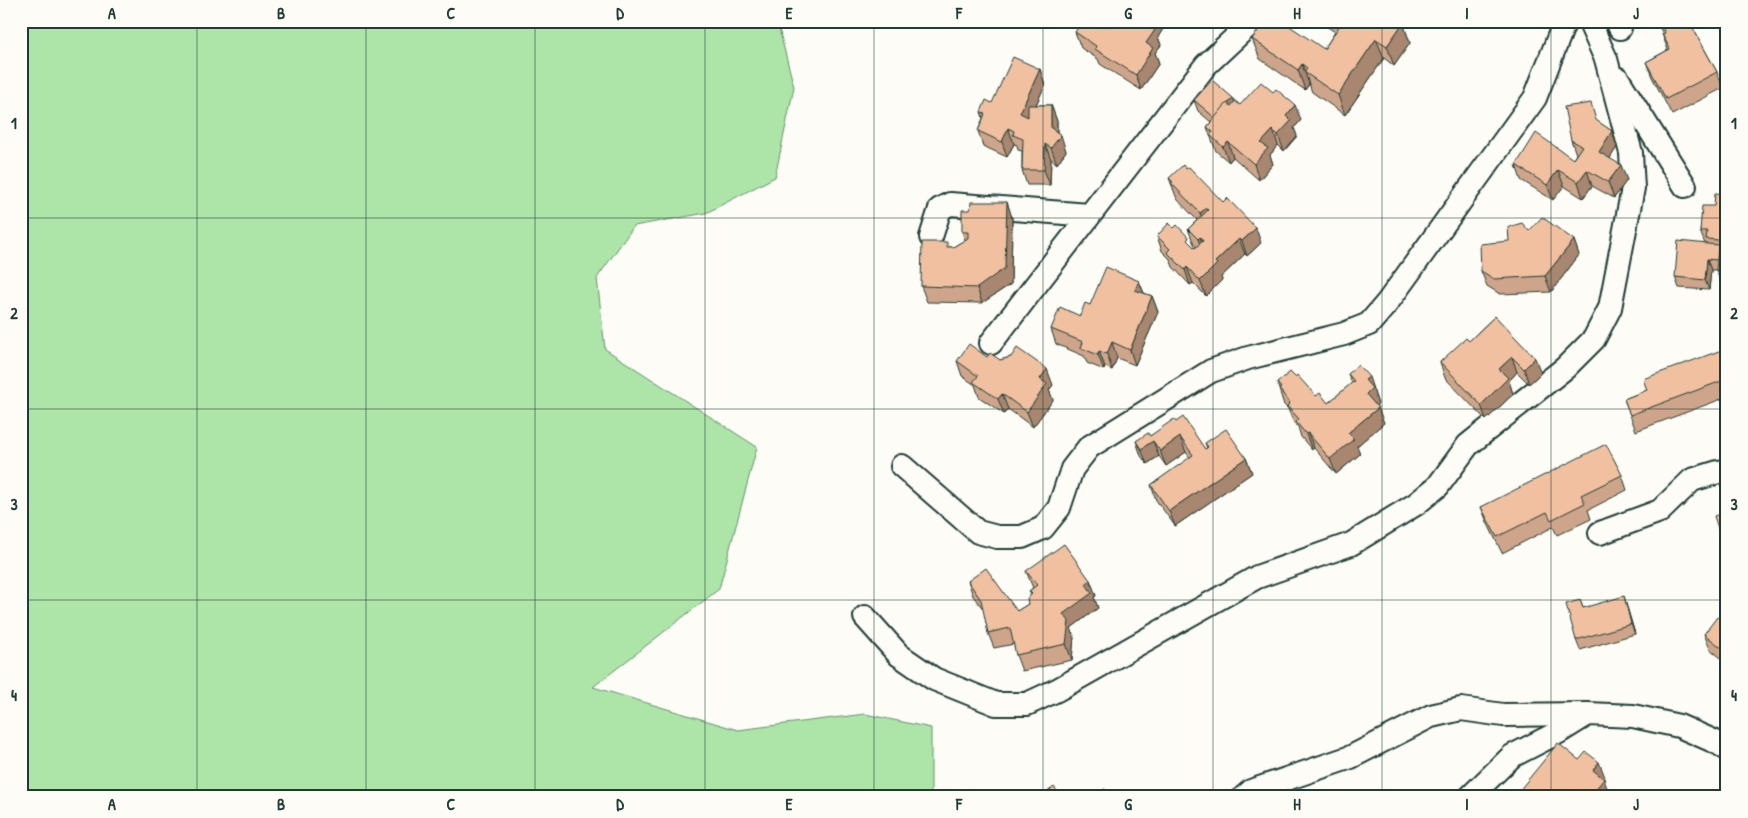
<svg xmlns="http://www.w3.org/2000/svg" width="1748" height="818" font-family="'Patrick Hand',sans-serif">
	<rect width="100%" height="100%" fill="#fdfcf7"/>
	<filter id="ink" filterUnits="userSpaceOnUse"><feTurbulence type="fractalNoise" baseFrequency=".02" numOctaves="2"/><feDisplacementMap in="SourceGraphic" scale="10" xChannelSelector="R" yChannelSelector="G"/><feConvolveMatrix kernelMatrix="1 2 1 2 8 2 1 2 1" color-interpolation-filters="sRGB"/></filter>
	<g filter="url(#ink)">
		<path fill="#ade4a7" stroke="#66906e" d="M21 21H777L794 87 775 177 706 213 634 226 597 278 605 349 757 447 719 589 593 687 738 730 865 714 931 728V797H21Z"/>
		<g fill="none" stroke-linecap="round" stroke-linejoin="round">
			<defs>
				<g id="minor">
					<path d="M1617 21 1620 28"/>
					<path d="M1618 79 1685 186"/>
					<path d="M931 237 940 209 950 204 1089 215"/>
					<path d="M991 343 1206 65 1253 21"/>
					<path d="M902 466 978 532 997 537H1022L1043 528 1059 508 1072 469 1089 447 1211 371 1248 358 1344 334 1369 324 1387 303 1535 98 1565 21"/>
					<path d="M1600 533 1660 511 1692 480 1718 472 1727 471"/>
					<path d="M865 617 899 655 934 679 996 704H1027L1057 690 1257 577 1351 544 1416 504 1438 486 1468 445 1565 368 1594 339 1610 308 1633 188 1631 153 1606 59 1589 21"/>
					<path d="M1244 797 1251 791 1351 757 1431 716 1461 709 1503 715 1588 714 1633 716 1679 726 1718 743 1727 749"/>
					<path d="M1470 797 1512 756 1559 732 1588 714"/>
				</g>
			</defs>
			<use href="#minor" stroke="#1f3d34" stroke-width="26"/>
			<use href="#minor" stroke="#fdfcf7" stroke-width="22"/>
		</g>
		<g fill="#cea58a" stroke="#1f3d34">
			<path d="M1113 21H1168L1158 37 1161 45 1155 53 1159 63 1141 90 1100 64 1098 59 1081 48 1075 32 1110 26Z"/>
			<path d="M1324 21H1400L1403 23 1410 43 1394 66 1384 58 1345 115 1312 92 1309 84 1305 90 1260 59 1252 39 1324 49 1335 32 1326 26Z"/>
			<path d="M1656 21H1689L1717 72 1723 88 1672 115 1652 77 1646 62 1668 50 1662 34H1663Z"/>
			<path d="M1040 69 1045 85 1036 105H1051L1057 121V132L1066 151 1057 164 1051 159 1050 185H1027L1022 170V151L1018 150 1017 145 1014 144 1007 157 983 146 978 131 983 118 981 112 992 103Z"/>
			<path d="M1233 98 1235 101 1240 105 1301 120 1294 128 1297 136 1284 151 1278 145 1270 155 1273 164 1259 180 1233 157 1229 162 1216 151 1207 127 1211 122 1198 111 1194 100Z"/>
			<path d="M1598 122 1612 131 1617 147 1610 158 1627 180 1614 198 1592 186 1583 198 1564 186 1553 200 1521 180 1516 165 1573 159 1576 154 1571 140Z"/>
			<path d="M1169 178 1261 243 1247 256 1245 254 1221 277 1222 280 1206 296 1193 283 1190 285 1173 267 1170 259 1162 251 1157 236 1192 245 1195 248 1196 247 1194 244 1188 229 1197 220 1177 199Z"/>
			<path d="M1727 194V286H1722L1716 270H1711L1709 290 1679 288 1675 277 1705 244 1700 231 1714 206Z"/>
			<path d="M1007 202 1012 218 1011 284 982 303 927 302 921 286 949 247H953L965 240 962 232 970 210Z"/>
			<path d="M1529 231 1574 240 1579 255 1551 292 1500 294 1487 286 1481 271 1509 241Z"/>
			<path d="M1139 281 1144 293 1152 296 1158 312 1135 365 1117 358 1112 370 1105 367 1104 370 1087 363 1084 356 1056 344 1051 329 1080 316 1090 305Z"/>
			<path d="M1495 316 1541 373 1529 384 1517 372 1509 381 1513 394 1486 420 1445 378 1440 362 1469 341Z"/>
			<path d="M1727 348V397L1636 431 1624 399 1647 390Z"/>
			<path d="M987 357 1000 360 1011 357 1053 385 1049 390 1053 400 1033 427 1008 409 1004 414 979 397 975 385 962 376 957 361Z"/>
			<path d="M1348 374 1375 393H1374L1378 404 1376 405 1378 408 1384 423 1357 446 1360 454 1336 474 1314 448 1312 450 1301 437 1298 427 1293 421 1288 409 1284 405 1277 383 1316 396 1328 403 1352 383Z"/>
			<path d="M1176 422 1205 449 1207 448 1205 443 1246 458 1252 473 1175 526 1156 500 1151 485 1190 458 1186 452 1166 466 1159 456 1147 464 1141 456 1136 441 1150 436Z"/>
			<path d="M1622 475 1627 490 1588 510 1591 519 1557 535 1553 527 1502 553 1487 522 1481 507Z"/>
			<path d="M1026 571 1090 580 1096 596 1094 597 1098 608 1071 628 1074 636 1072 660 1022 671 1016 655 1014 644 994 648 988 633 984 610 973 596 968 581 1017 611 1028 604 1031 595 1029 591 1033 588Z"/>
			<path d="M1580 600 1583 608 1627 607 1635 634 1580 650 1576 640Z"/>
			<path d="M1727 626V663L1710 649 1704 634Z"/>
		</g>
		<g fill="#a88670" stroke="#1f3d34">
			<path d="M1153 21H1168L1158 37 1161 45 1155 53 1159 63 1141 90 1136 75 1146 43 1147 24 1148 22 1152 34 1154 32 1151 24Z"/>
			<path d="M1403 23 1410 43 1394 66 1387 46Z"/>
			<path d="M1376 39 1384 58 1345 115 1338 95Z"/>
			<path d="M1302 64 1309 84 1305 90 1298 70Z"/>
			<path d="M1040 69 1045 85 1025 129 1020 113Z"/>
			<path d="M1233 98 1237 108 1216 118Z"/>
			<path d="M1051 105 1057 121V141L1061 135 1066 151 1057 164 1051 148Z"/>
			<path d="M1295 105 1301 120 1294 128 1297 136 1284 151 1278 135 1286 116Z"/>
			<path d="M1008 128 1014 144 1007 157 1002 142Z"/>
			<path d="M1273 130 1278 145 1270 155 1273 164 1259 180 1254 164 1261 143Z"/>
			<path d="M1612 131 1617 147 1604 168 1599 152Z"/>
			<path d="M1228 142 1233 157 1229 162 1223 147Z"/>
			<path d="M1045 144 1051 159 1050 185 1044 170Z"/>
			<path d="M1621 165 1627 180 1614 198 1608 182Z"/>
			<path d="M1558 170 1564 186 1553 200 1547 185Z"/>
			<path d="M1587 170 1592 186 1583 198 1578 182Z"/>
			<path d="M1007 202 1012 218 1011 284 982 303 977 288Z"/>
			<path d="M1206 208 1211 223 1206 228 1200 213Z"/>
			<path d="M1256 228 1261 243 1247 256 1242 241Z"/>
			<path d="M1200 237 1205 253 1203 254 1198 239Z"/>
			<path d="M1239 239 1245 254 1221 277 1222 280 1206 296 1200 281 1215 262Z"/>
			<path d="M1574 240 1579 255 1551 292 1545 276Z"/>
			<path d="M1707 259 1711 270 1709 290 1705 280Z"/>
			<path d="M1187 267 1193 283 1190 285 1185 270Z"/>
			<path d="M1139 281 1145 296 1135 290Z"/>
			<path d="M1152 296 1158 312 1135 365 1130 350Z"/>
			<path d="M1112 342 1117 358 1112 370 1107 354Z"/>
			<path d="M1099 351 1105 367 1104 370 1098 355Z"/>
			<path d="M1512 357 1517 372 1509 381 1513 394 1486 420 1481 405 1499 369Z"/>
			<path d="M1535 358 1541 373 1529 384 1524 369Z"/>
			<path d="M1047 369 1053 385 1049 390 1053 400 1033 427 1027 412 1040 379Z"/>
			<path d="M1369 377 1378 404 1372 409 1366 394 1365 380Z"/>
			<path d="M1002 394 1008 409 1004 414 998 399Z"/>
			<path d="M1378 408 1384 423 1357 446 1360 454 1336 474 1330 459 1348 433Z"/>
			<path d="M1308 433 1314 448 1312 450 1306 434Z"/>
			<path d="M1180 437 1186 452 1166 466 1160 451Z"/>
			<path d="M1153 441 1159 456 1147 464 1141 449Z"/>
			<path d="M1246 458 1252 473 1175 526 1169 511Z"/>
			<path d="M1090 580 1096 596 1094 597 1098 608 1071 628 1074 636 1072 660 1066 644 1063 614 1086 584Z"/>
			<path d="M1624 596 1627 607 1635 634 1631 624Z"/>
			<path d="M1599 762 1605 777 1604 779 1609 794 1607 797H1589L1593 770Z"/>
		</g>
		<g fill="#f0c0a0" stroke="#1f3d34">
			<path d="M1082 21H1096L1104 26 1105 23 1110 26 1113 21H1153L1151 24 1148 22 1147 24 1155 30 1146 43 1153 48 1136 75 1095 49 1096 46 1075 32Z"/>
			<path d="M1265 21H1282L1324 49 1342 22 1341 21H1400L1403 23 1387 46 1376 39 1338 95 1304 72 1307 68 1302 64 1298 70 1252 39Z"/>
			<path d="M1659 21H1689L1717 72 1666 99 1646 62 1670 49 1662 34 1665 33Z"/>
			<path d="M1013 57 1040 69 1020 113 1028 117V105H1051V128L1061 135 1051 148 1045 144 1044 170H1022L1023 139 1013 135 1014 131 1008 128 1002 142 978 131 985 114 981 112 986 100 992 103Z"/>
			<path d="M1212 80 1233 98 1215 118 1194 100Z"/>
			<path d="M1261 82 1273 92 1276 89 1295 105 1286 116 1291 121 1278 135 1273 130 1261 143 1268 148 1254 164 1228 142 1223 147 1210 135 1213 132 1207 127 1227 103 1231 106 1235 101 1240 105Z"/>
			<path d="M1591 103 1596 120 1612 131 1599 152 1621 165 1608 182 1587 170 1578 182 1558 170 1547 185 1516 165 1536 133 1573 159 1582 146 1571 140 1564 107Z"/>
			<path d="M1183 165 1186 169 1189 167 1223 202 1227 198 1256 228 1242 241 1239 239 1215 262 1217 264 1200 281 1187 267 1185 270 1167 252 1170 249 1157 236 1169 223 1174 228 1177 225 1189 238 1187 240 1195 248 1203 241 1200 237 1198 239 1188 229 1208 210 1206 208 1200 213 1171 183 1173 182 1169 178Z"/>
			<path d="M1715 193 1727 194V271L1716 270 1719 240 1706 239 1707 231H1700L1702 206H1714Z"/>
			<path d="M971 202H1007L1005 268 977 288 921 286 922 242H947V247H953L968 238V232H962V210H970Z"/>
			<path d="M1542 217 1574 240 1545 276 1494 279 1481 271 1480 244 1509 241 1508 227 1522 223 1529 231Z"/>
			<path d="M1678 241 1718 245 1717 260 1707 259 1705 280 1675 277Z"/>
			<path d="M1106 267 1139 281 1135 290 1152 296 1130 350 1112 342 1107 354 1099 351 1098 355 1081 348 1083 342 1051 329 1060 307 1080 316 1085 303 1090 305Z"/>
			<path d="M1495 316 1535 358 1524 369 1512 357 1499 369 1508 378 1481 405 1440 362 1466 338 1469 341Z"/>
			<path d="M969 344 987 357 990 353 1000 360 1011 357 1017 348 1047 369 1040 379 1047 384 1027 412 1002 394 998 399 973 382 978 376 957 361Z"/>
			<path d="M1727 348V379L1630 415 1624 399 1647 390 1643 379Z"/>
			<path d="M1358 365 1369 377 1365 380 1372 388 1366 394 1378 408 1348 433 1354 439 1330 459 1308 433 1306 434 1296 422 1299 419 1287 406 1290 403 1279 389 1281 388 1277 383 1290 372 1295 377 1297 375 1316 396 1320 393 1328 403 1354 381 1348 374Z"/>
			<path d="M1183 417 1205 449 1208 447 1205 443 1226 429 1246 458 1169 511 1151 485 1193 455 1180 437 1160 451 1153 441 1141 449 1136 441 1148 433 1150 436 1174 419 1176 422Z"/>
			<path d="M1606 444 1622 475 1581 495 1585 503 1551 520 1547 512 1497 537 1481 507Z"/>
			<path d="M1727 512V556L1714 516Z"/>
			<path d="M1064 544 1090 580 1086 584 1092 593 1063 614 1069 621 1066 644 1016 655 1010 628 988 633 981 600 968 581 986 568 1017 611 1028 604 1027 598 1032 594 1029 591 1037 585 1026 571Z"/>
			<path d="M1624 596 1631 624 1576 640 1566 604 1580 600 1583 608Z"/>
			<path d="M1717 617 1727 626V652L1704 634Z"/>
			<path d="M1558 743 1579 760 1586 752 1599 762 1593 770 1604 779 1589 797H1514Z"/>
			<path d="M1054 787 1062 797H1040Z"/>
			<path d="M1105 789 1110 797H1093Z"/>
		</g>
	</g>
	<path fill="none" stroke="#1f3d34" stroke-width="1" stroke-opacity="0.55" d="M197 21V797M366 21V797M535 21V797M705 21V797M874 21V797M1043 21V797M1213 21V797M1382 21V797M1551 21V797M21 218H1727M21 409H1727M21 600H1727"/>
	<rect width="1748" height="818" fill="none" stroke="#fdfcf7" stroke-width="55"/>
	<rect x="28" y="28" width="1692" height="762" fill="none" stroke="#1f3d34" stroke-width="2"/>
	<g font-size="16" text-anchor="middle" font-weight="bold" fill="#1f3d34">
		<text x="112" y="19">A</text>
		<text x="281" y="19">B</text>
		<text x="451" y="19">C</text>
		<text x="620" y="19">D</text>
		<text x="789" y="19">E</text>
		<text x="959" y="19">F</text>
		<text x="1128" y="19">G</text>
		<text x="1297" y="19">H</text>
		<text x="1467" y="19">I</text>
		<text x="1636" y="19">J</text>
		<text x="14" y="129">1</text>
		<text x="1734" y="129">1</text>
		<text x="14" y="319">2</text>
		<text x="1734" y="319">2</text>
		<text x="14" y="510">3</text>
		<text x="1734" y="510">3</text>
		<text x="14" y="701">4</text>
		<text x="1734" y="701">4</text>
		<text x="112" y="810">A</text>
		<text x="281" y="810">B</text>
		<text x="451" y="810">C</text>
		<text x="620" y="810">D</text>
		<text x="789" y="810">E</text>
		<text x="959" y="810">F</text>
		<text x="1128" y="810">G</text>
		<text x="1297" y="810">H</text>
		<text x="1467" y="810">I</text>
		<text x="1636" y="810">J</text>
	</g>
</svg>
